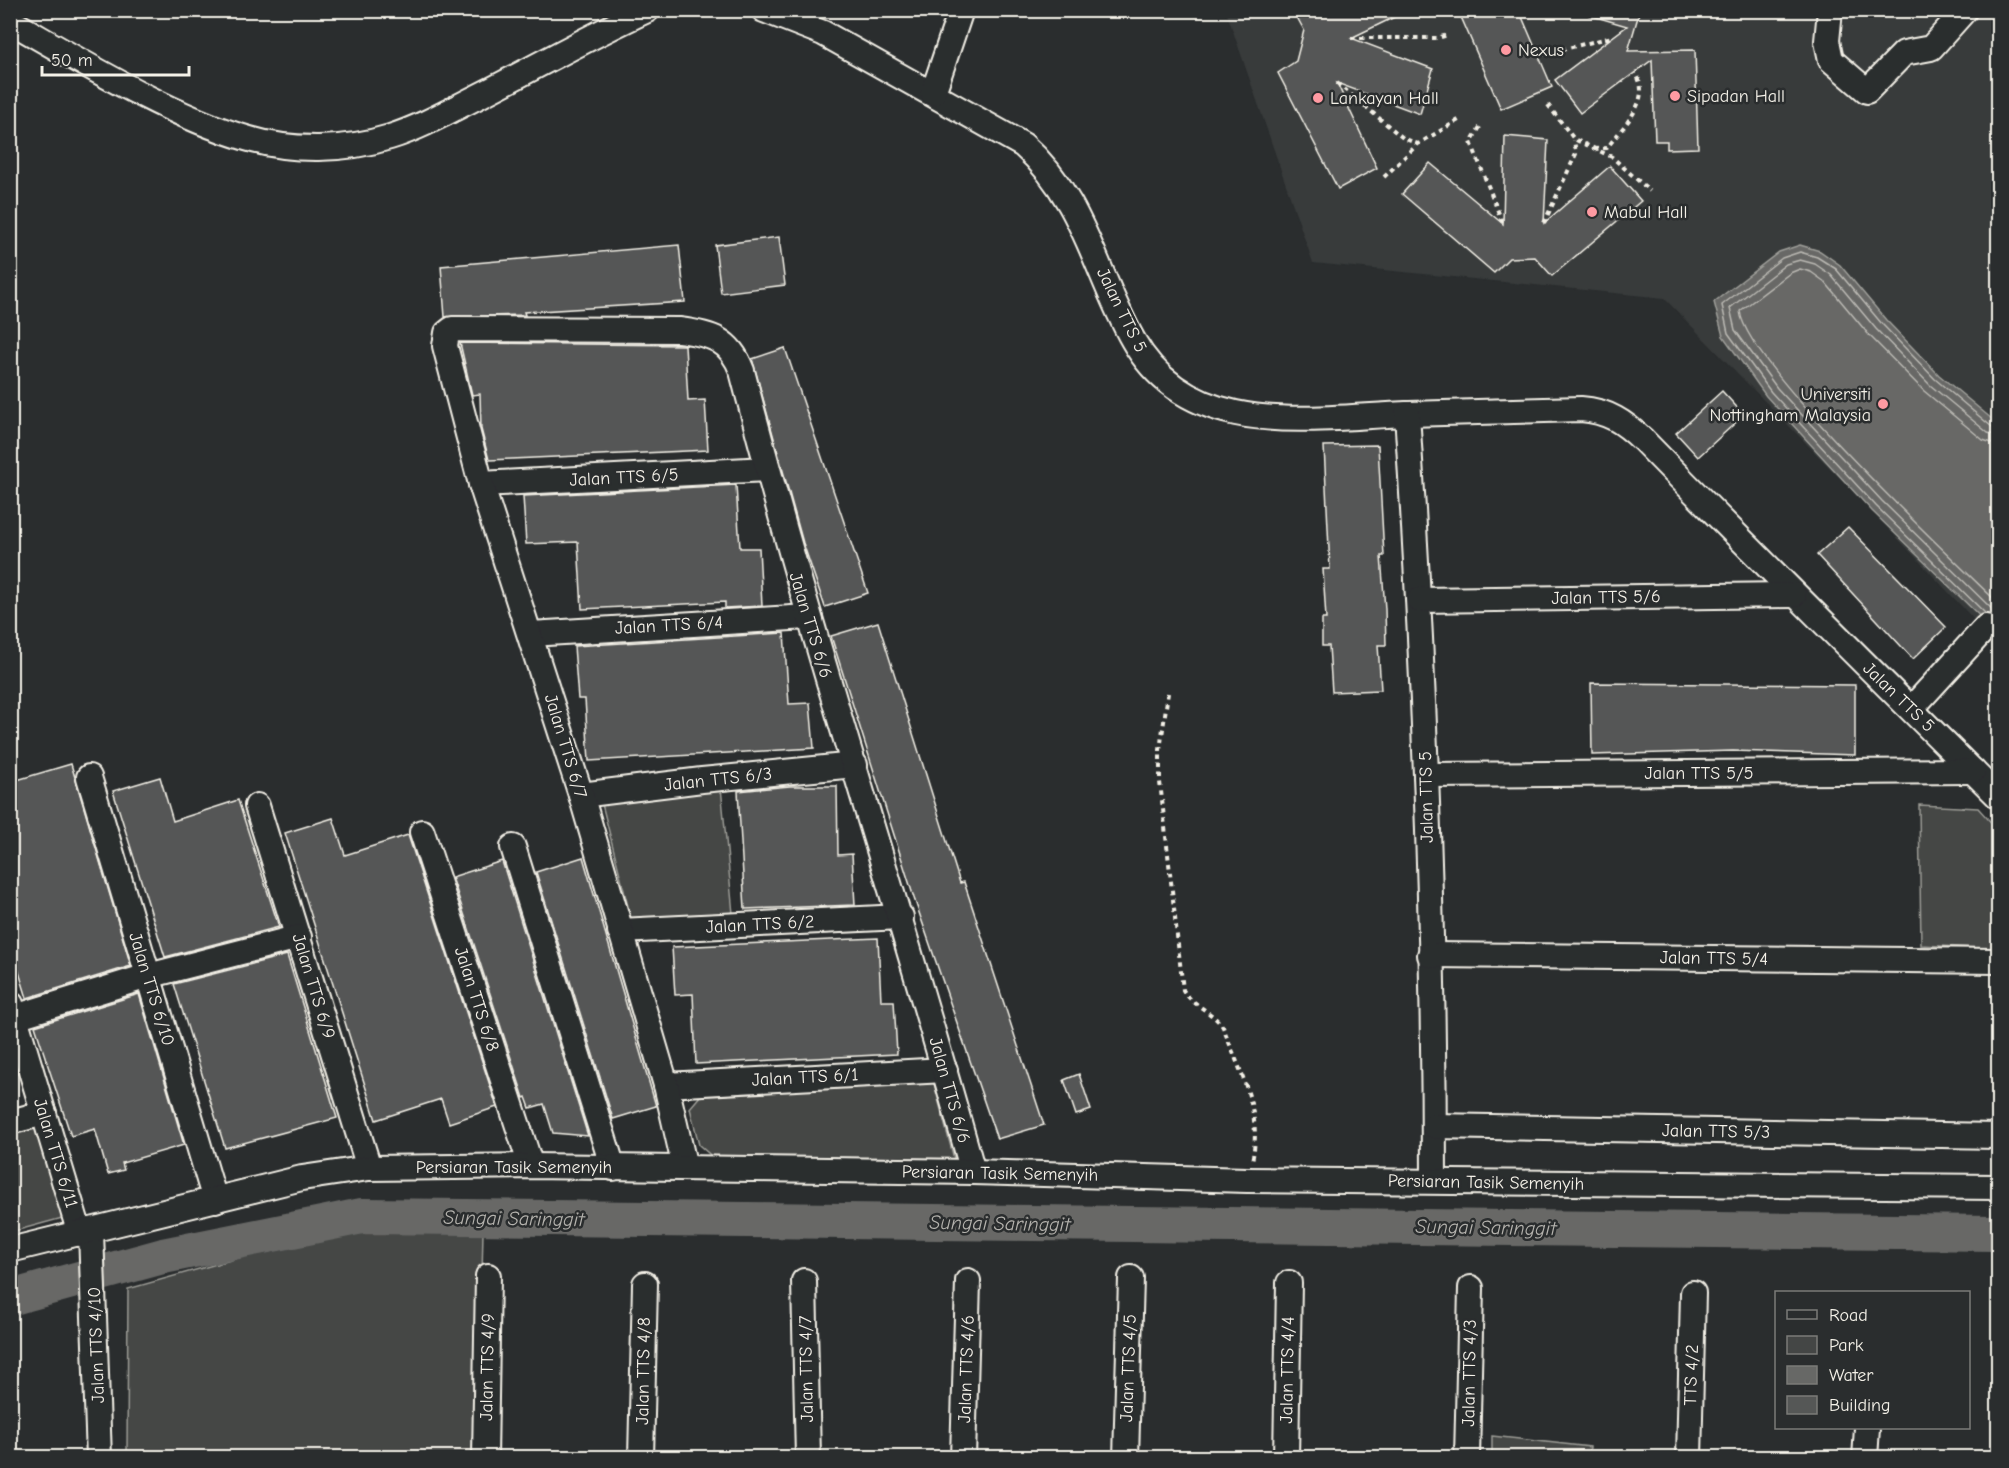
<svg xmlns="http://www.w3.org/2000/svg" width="2009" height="1468" font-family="'Comic Neue',sans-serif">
	<rect width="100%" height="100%" fill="#2a2d2e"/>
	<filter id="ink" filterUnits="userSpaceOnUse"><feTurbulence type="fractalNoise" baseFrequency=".0167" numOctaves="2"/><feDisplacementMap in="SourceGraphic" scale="12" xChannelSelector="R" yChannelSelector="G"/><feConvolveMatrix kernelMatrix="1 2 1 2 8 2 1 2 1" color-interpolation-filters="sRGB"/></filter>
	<g filter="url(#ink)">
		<path fill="#373a3a" d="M1226 11H1998V645L1872 511 1664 298 1313 263Z"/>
		<g fill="#444645" stroke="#9c9c96" stroke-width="1.5">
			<path d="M721 787 733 914 631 918 602 804Z"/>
			<path d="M1919 805 1978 808 1998 830V949L1921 945Z"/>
			<path d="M933 1080 957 1170 715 1159 699 1145 690 1108 701 1095Z"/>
			<path d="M36 1124 66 1217 11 1232V1131Z"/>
			<path d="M338 1230 483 1231 478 1457 127 1458 128 1289Z"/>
			<path d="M1492 1436 1590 1447 1589 1457H1492Z"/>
		</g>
		<path fill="#676866" stroke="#9f9f9a" stroke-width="1.5" d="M1800 245 1820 251 1840 265 1886 320 1939 375 1998 424V634L1872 511 1766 396 1723 336 1714 302 1779 252Z"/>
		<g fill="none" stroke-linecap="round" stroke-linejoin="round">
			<g stroke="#bcbab4" stroke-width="1.5">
				<path d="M1998 436 1988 433 1930 385 1876 329 1831 275 1815 264 1800 260 1786 264 1730 308 1735 330 1777 388 1882 501 1998 615"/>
				<path d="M1998 445 1983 440 1924 391 1869 335 1825 282 1811 272 1800 269 1790 273 1740 311C1745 364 1951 557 1998 603"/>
				<path d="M1986 614 1876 506 1771 392 1728 333 1722 305 1782 258 1800 252 1817 257 1836 269 1882 324 1935 379 1992 427 1998 428"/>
			</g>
			<path stroke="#676866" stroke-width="36" d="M10 1298 163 1256 362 1216 1998 1233"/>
		</g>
		<g fill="#555756" stroke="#f4f1e8" stroke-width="1.5">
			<path d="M1293 10H1409L1351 38 1433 69 1420 114 1337 83 1377 168 1338 189 1278 73 1296 61 1304 30Z"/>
			<path d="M1458 10H1519L1552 87 1501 109Z"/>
			<path d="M1590 10H1640L1628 51 1695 50 1698 148 1667 149V141H1655L1652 60 1580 113 1555 80 1627 26 1589 15Z"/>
			<path d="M1505 136 1548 140 1544 223 1610 166 1641 201 1552 276 1535 257 1509 258 1494 273 1402 194 1430 163 1503 224Z"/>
			<path d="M779 237 785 285 721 293 715 245Z"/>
			<path d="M679 245 685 302 524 312 525 315 445 317 441 266Z"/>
			<path d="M460 343 685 345 688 401 705 400 708 450 489 460 481 429 480 394 472 395Z"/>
			<path d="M785 348 868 593 825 607 803 543 752 359Z"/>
			<path d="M1722 391 1744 415 1698 457 1676 433Z"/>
			<path d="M1378 445 1384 556H1381L1385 609 1386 645H1378L1381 690 1332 692 1329 646H1322V619H1326L1323 569H1330L1324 446Z"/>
			<path d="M736 485 740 548H759L762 606 725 608V602L582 609 578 542 526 544 523 496Z"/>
			<path d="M1848 527 1946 627 1913 659 1817 555Z"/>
			<path d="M878 622 960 883 964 882 1044 1125 997 1139 914 898 831 636Z"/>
			<path d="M784 633 789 704 810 703 814 748 589 761 585 699H578L574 646Z"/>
			<path d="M1591 683 1855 685V755L1733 751 1592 755Z"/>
			<path d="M71 764 131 966 27 998 10 943V782Z"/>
			<path d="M160 777 173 821 238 800 279 927 165 957 113 791Z"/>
			<path d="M790 786H837L838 855 852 854 855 905 745 909 738 791Z"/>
			<path d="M333 818 345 855 408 835 497 1107 449 1123 441 1099 376 1120 285 833Z"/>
			<path d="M583 857 656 1106 613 1119 536 872Z"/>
			<path d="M502 861 588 1136 553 1133 544 1104 530 1108 526 1097 524 1098 452 877Z"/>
			<path d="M878 938 881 1001H894L897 1054 696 1064 693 994 675 995 672 947Z"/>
			<path d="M287 955 337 1118 225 1148 174 984Z"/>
			<path d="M139 994 184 1145 122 1163 124 1170 108 1174 95 1129 71 1136 35 1026Z"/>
			<path d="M1079 1074 1091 1110 1076 1115 1064 1080Z"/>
		</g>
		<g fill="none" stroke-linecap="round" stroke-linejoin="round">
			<defs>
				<g id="minor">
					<path d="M764 10 823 33 1023 145C1084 199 1095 272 1133 340 1190 442 1313 417 1409 414 1466 412 1524 411 1581 409 1608 411 1624 422 1643 440 1760 560 1879 678 1998 796"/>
					<path d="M1830 10 1827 41 1831 60 1867 91 1904 53 1931 48 1965 10"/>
					<path d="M10 21C82 62 168 115 246 138 292 152 345 151 390 137 422 127 451 110 481 95 536 67 590 36 647 10"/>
					<path d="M933 93 961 10"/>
					<path d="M1407 414C1424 669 1434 925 1434 1181"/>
					<path d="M481 484 767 469"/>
					<path d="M1419 600 1794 595"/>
					<path d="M531 634 808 617"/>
					<path d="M1912 708 1986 627"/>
					<path d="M1426 775 1973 771"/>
					<path d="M89 777 215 1200"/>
					<path d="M581 795 702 780 855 765"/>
					<path d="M257 806 369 1168"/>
					<path d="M422 832 531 1166"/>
					<path d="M513 847 613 1168"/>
					<path d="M620 931 901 917"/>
					<path d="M1430 955 1998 961"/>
					<path d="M11 1004 80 1234"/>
					<path d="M15 1017 148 976 299 937"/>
					<path d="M666 1085 945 1070"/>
					<path d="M10 1122 44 1113"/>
					<path d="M1434 1126 1998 1136"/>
					<path d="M685 1168 666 1085 581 795 481 484 445 346 447 333 452 329 679 330C711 334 730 339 742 371 811 640 899 904 973 1172"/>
					<path d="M91 1232 99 1458"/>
					<path d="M10 1250 302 1178 369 1168 531 1166 973 1172 1247 1180 1998 1187"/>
					<path d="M804 1281 808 1458"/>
					<path d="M485 1458 488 1276"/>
					<path d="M641 1458 645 1284"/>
					<path d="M963 1458 968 1281"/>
					<path d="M1126 1458 1131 1278"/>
					<path d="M1286 1458 1289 1283"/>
					<path d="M1467 1458 1471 1288"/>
					<path d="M1689 1458 1693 1293"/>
					<path d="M1865 1458 1867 1428"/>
				</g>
			</defs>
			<use href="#minor" stroke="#f4f1e8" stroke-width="28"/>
			<g stroke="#f4f1e8" stroke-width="4" stroke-dasharray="4.5 4.5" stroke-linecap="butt">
				<path d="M1351 38H1437L1448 35"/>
				<path d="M1544 54 1612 37"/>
				<path d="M1337 83 1403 138 1418 144"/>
				<path d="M1548 105 1574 139 1612 157 1650 191"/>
				<path d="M1480 127 1471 142 1503 224"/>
				<path d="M1594 149 1607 148C1623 126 1654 99 1635 73"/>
				<path d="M1384 177 1418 144 1462 118"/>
				<path d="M1544 223 1576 154 1574 140"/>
				<path d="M1168 693 1160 750V782L1183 990C1193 1006 1212 1011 1223 1027 1240 1072 1263 1112 1252 1161"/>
			</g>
			<use href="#minor" stroke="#2a2d2e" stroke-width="24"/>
		</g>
	</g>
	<g fill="#ff9aa2" stroke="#2a2d2e" stroke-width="2">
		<circle cx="1506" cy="50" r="6"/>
		<circle cx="1675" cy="96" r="6"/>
		<circle cx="1318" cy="98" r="6"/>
		<circle cx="1592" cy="212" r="6"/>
		<circle cx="1883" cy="404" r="6"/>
	</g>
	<g text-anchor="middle" stroke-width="5" stroke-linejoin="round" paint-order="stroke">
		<g font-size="18" fill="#f4f1e8" stroke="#2a2d2e" text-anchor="start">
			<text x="1518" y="56">Nexus</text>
			<text x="1687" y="102">Sipadan Hall</text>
			<text x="1330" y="104">Lankayan Hall</text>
			<text x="1604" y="218">Mabul Hall</text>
			<text x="1871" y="400" text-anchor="end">Universiti<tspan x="1871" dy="21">Nottingham Malaysia</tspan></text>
		</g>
		<g font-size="18" fill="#f4f1e8" stroke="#2a2d2e">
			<text transform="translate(1122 310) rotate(64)" y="6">Jalan TTS 5</text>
			<text transform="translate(624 477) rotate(-3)" y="6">Jalan TTS 6/5</text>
			<text transform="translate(1606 597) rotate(-1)" y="6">Jalan TTS 5/6</text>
			<text transform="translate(669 625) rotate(-3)" y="6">Jalan TTS 6/4</text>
			<text transform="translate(811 625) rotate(73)" y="6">Jalan TTS 6/6</text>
			<text transform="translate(1899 697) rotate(44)" y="6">Jalan TTS 5</text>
			<text transform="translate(566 746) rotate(73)" y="6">Jalan TTS 6/7</text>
			<text x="1699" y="779">Jalan TTS 5/5</text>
			<text transform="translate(718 779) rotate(-6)" y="6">Jalan TTS 6/3</text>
			<text transform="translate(1426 797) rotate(-91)" y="6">Jalan TTS 5</text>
			<text transform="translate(760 924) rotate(-3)" y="6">Jalan TTS 6/2</text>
			<text transform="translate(1714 958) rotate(1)" y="6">Jalan TTS 5/4</text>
			<text transform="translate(314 986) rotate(73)" y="6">Jalan TTS 6/9</text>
			<text transform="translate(152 989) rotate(73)" y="6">Jalan TTS 6/10</text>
			<text transform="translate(477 999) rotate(72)" y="6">Jalan TTS 6/8</text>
			<text transform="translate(805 1077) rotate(-3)" y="6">Jalan TTS 6/1</text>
			<text transform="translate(950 1090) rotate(74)" y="6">Jalan TTS 6/6</text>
			<text transform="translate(1716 1131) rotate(1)" y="6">Jalan TTS 5/3</text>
			<text transform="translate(56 1153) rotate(73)" y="6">Jalan TTS 6/11</text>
			<text x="514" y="1173">Persiaran Tasik Semenyih</text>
			<text transform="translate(1000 1173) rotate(1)" y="6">Persiaran Tasik Semenyih</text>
			<text transform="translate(1486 1182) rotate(1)" y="6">Persiaran Tasik Semenyih</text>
			<text transform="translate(96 1345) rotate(-92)" y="6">Jalan TTS 4/10</text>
			<text transform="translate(487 1367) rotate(-89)" y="6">Jalan TTS 4/9</text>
			<text transform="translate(1128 1368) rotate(-88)" y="6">Jalan TTS 4/5</text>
			<text transform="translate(806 1369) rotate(-91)" y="6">Jalan TTS 4/7</text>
			<text transform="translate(966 1369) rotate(-88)" y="6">Jalan TTS 4/6</text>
			<text transform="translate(1287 1370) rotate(-89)" y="6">Jalan TTS 4/4</text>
			<text transform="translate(643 1371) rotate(-89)" y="6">Jalan TTS 4/8</text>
			<text transform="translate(1469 1373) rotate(-89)" y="6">Jalan TTS 4/3</text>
			<text transform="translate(1691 1375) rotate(-88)" y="6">TTS 4/2</text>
		</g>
		<g font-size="20" font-style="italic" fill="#b5b3ae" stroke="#2a2d2e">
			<text transform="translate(514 1218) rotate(1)" y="7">Sungai Saringgit</text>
			<text transform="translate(1000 1223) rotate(1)" y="7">Sungai Saringgit</text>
			<text transform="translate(1486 1227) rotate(1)" y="7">Sungai Saringgit</text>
		</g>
	</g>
	<rect width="2009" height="1468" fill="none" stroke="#2a2d2e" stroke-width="36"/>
	<rect x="18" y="18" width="1973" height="1432" fill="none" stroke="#f4f1e8" stroke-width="2" filter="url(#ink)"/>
	<rect x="1775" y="1291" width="195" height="138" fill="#2a2d2e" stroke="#7b7b78" stroke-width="1.5"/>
	<rect x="1787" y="1310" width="30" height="9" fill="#2a2d2e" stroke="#7b7b78" stroke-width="1.5"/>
	<text x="1829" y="1321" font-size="18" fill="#f4f1e8">Road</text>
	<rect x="1787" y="1336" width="30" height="18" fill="#444645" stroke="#7b7b78" stroke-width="1.5"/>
	<text x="1829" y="1351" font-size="18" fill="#f4f1e8">Park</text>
	<rect x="1787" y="1366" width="30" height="18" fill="#676866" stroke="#7b7b78" stroke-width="1.5"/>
	<text x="1829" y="1381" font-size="18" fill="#f4f1e8">Water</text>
	<rect x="1787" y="1396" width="30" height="18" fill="#555756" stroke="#7b7b78" stroke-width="1.5"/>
	<text x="1829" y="1411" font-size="18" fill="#f4f1e8">Building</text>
	<path d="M42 66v9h147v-9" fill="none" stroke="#f4f1e8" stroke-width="3"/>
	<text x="51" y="66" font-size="18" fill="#f4f1e8" stroke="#2a2d2e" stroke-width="4.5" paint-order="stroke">50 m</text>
</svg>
